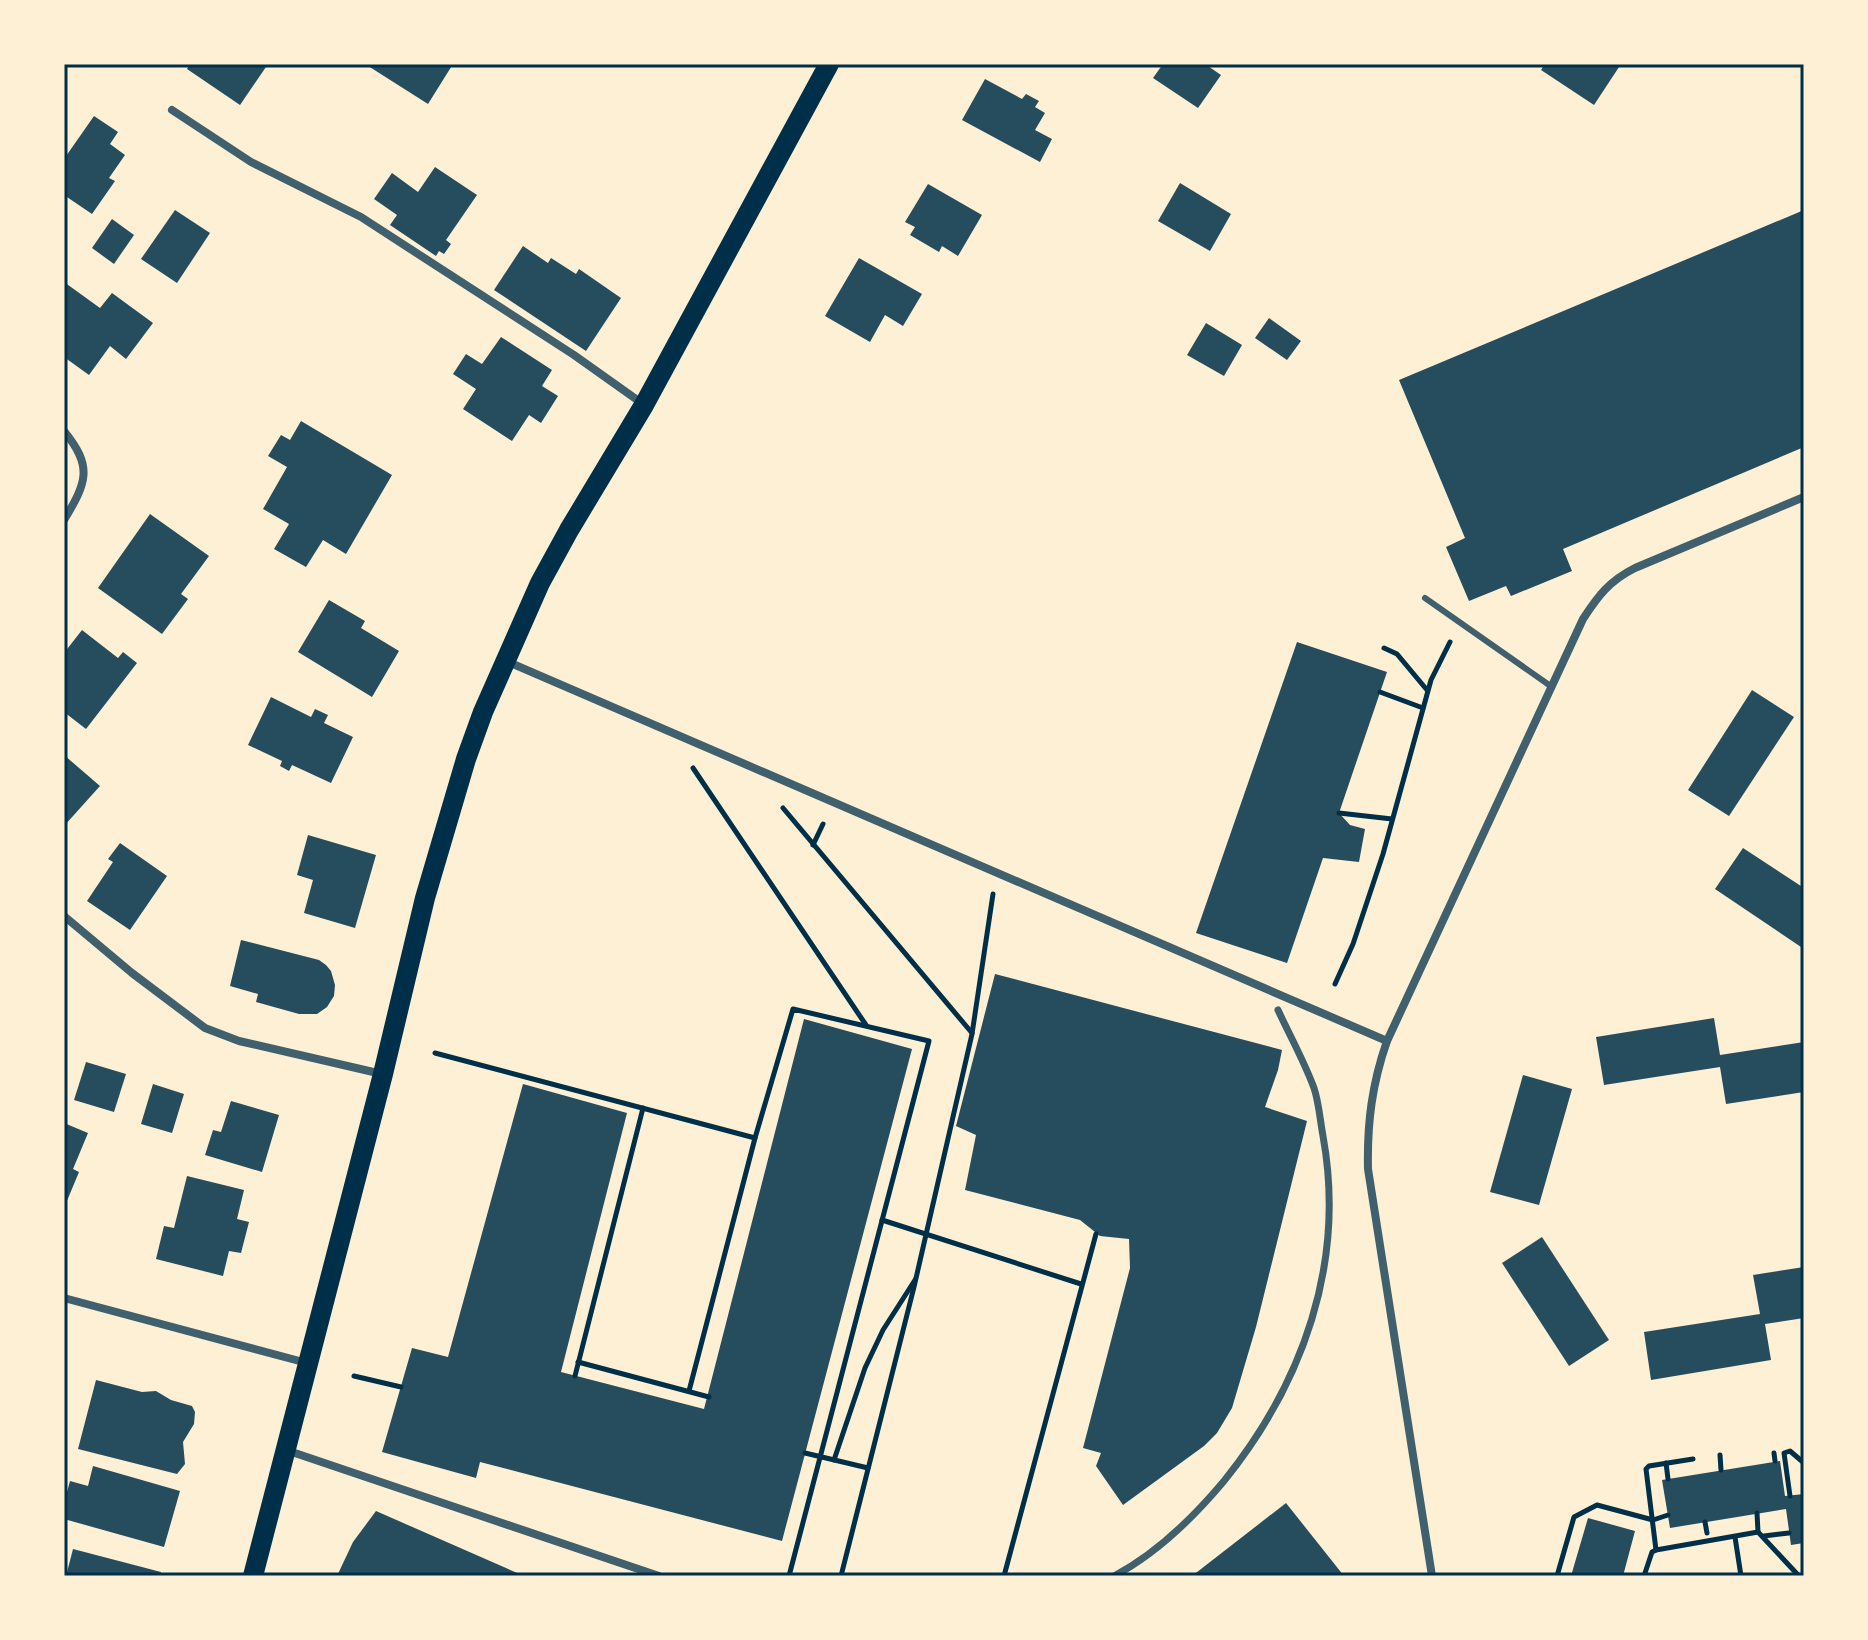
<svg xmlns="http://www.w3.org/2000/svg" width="1868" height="1640" font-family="'PT Sans Narrow',sans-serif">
	<rect width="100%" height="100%" fill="#fdf0d5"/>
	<g fill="#264d5e">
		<path d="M190 64H268L240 105 187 69Z"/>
		<path d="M365 64H453L428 104Z"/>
		<path d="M1163 64H1205L1221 75 1198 108 1153 78Z"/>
		<path d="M1545 64H1621L1594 105 1541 70Z"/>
		<path d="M985 79 1022 99 1026 94 1039 101 1035 107 1045 113 1035 130 1052 139 1040 162 962 120Z"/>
		<path d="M94 116 118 132 110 144 125 155 109 178 115 181 92 214 64 195V159Z"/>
		<path d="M435 167 477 195 446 240 451 244 444 254 439 251 436 256 390 225 397 215 374 199 392 173 418 192Z"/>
		<path d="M1180 183 1231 214 1210 251 1158 221Z"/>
		<path d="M928 184 982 215 958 256 942 246 939 252 910 235 915 227 905 222Z"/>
		<path d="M175 210 210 233 177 283 141 259Z"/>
		<path d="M1804 210V447L1563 549 1572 571 1511 596 1506 586 1469 601 1446 547 1465 538 1399 380Z"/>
		<path d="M112 219 134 235 114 264 92 248Z"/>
		<path d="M523 246 548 263 551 258 576 274 579 269 621 298 586 351 494 290Z"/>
		<path d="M859 258 922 294 903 326 885 315 870 342 825 316Z"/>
		<path d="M64 282 100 308 112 293 153 323 126 359 110 346 89 375 64 357Z"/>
		<path d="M1269 318 1301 341 1287 360 1255 338Z"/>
		<path d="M1206 323 1242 345 1224 376 1187 355Z"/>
		<path d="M501 337 552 370 542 386 558 396 541 423 529 415 512 441 463 409 476 389 453 374 466 354 482 364Z"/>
		<path d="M301 421 392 475 346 554 323 540 306 567 274 549 289 524 263 509 287 467 268 456 281 435 290 440Z"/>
		<path d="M150 514 209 556 181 594 188 599 162 634 98 588Z"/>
		<path d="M329 600 365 621 361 628 399 651 372 697 298 652Z"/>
		<path d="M82 630 118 658 123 652 137 663 86 729 64 712V653Z"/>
		<path d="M1297 642 1387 672 1339 813 1350 825 1365 829 1359 862 1323 858 1287 963 1196 933Z"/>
		<path d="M1752 690 1794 717 1729 816 1688 790Z"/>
		<path d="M271 697 311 717 315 709 328 715 324 723 353 737 331 783 292 765 289 771 280 766 282 761 248 745Z"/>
		<path d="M64 755 100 786 64 826Z"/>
		<path d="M308 835 376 855 355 928 304 913 313 880 297 875Z"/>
		<path d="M120 843 167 876 130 930 87 901 113 862 108 859Z"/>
		<path d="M1743 848 1804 888V949L1715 889Z"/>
		<path d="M241 940 319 960 326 965 331 971 335 985 334 996 327 1007 317 1014H299L256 1002 258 994 230 986Z"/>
		<path d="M995 974 1282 1050 1278 1070 1265 1107 1307 1121 1256 1327 1232 1408 1217 1433 1204 1446 1123 1505 1096 1466 1101 1453 1083 1448 1130 1268 1129 1239 1100 1236 1080 1220 965 1190 976 1135 956 1126Z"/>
		<path d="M1714 1018 1720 1055 1804 1042V1092L1726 1104 1720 1067 1604 1085 1596 1037Z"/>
		<path d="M804 1019 912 1049 782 1541 480 1462 476 1478 382 1452 412 1348 448 1357 523 1084 627 1113 561 1372 704 1409Z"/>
		<path d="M86 1062 126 1074 114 1112 74 1100Z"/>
		<path d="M1523 1075 1572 1089 1539 1205 1490 1192Z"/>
		<path d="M153 1084 184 1094 172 1133 141 1124Z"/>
		<path d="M231 1101 279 1115 262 1172 205 1155 213 1130 221 1132Z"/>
		<path d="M64 1123 88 1133 73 1169 79 1172 64 1208Z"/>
		<path d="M187 1176 244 1190 237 1219 249 1222 241 1253 229 1251 223 1276 156 1259 164 1226 174 1228Z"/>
		<path d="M1542 1237 1609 1340 1569 1366 1502 1263Z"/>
		<path d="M1804 1267V1318L1765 1324 1771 1360 1651 1380 1644 1332 1760 1314 1753 1275Z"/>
		<path d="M96 1380 142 1392 156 1391 171 1400 192 1406 195 1412 194 1424 183 1442 185 1464 177 1474 78 1449Z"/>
		<path d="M1780 1461 1785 1496 1804 1494V1543L1791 1545 1786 1509 1670 1528 1662 1480Z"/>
		<path d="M93 1466 180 1491 164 1547 64 1519V1503L70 1481 88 1486Z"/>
		<path d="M1286 1503 1344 1576H1192Z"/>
		<path d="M376 1511 524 1576H337L353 1542Z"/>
		<path d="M1588 1518 1635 1531 1623 1576H1571Z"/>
		<path d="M73 1549 161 1572 160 1576H66Z"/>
	</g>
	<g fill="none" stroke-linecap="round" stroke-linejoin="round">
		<g stroke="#003049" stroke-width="5">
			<path d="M1384 648 1397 654 1427 690"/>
			<path d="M1380 692 1423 708"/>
			<path d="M693 768 866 1025"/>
			<path d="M783 808 972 1033"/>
			<path d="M1339 813 1392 819"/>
			<path d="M813 845 823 824"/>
			<path d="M1335 984 1353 944 1383 854 1431 680 1450 642"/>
			<path d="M435 1053 755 1138"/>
			<path d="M882 1220 1081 1284"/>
			<path d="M578 1362 709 1397"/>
			<path d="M354 1376 401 1387"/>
			<path d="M575 1376 643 1108"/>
			<path d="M689 1391 755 1138 793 1009 929 1041 789 1576"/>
			<path d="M805 1453 868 1468"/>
			<path d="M1774 1453 1775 1461"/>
			<path d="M1720 1455 1721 1470"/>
			<path d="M834 1460 865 1368 883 1330 915 1280"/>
			<path d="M1666 1463 1668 1479"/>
			<path d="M1790 1496 1784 1453 1790 1451 1804 1463"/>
			<path d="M1757 1513 1758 1532"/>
			<path d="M1705 1522 1707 1533"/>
			<path d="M1764 1536 1789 1533"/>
			<path d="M1735 1537 1741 1576"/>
			<path d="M1656 1550 1646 1469 1649 1466 1693 1459"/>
			<path d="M841 1576 914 1287 972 1034 993 894"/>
			<path d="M1004 1576 1096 1234"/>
			<path d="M1557 1576 1574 1517 1597 1505 1653 1520 1668 1515"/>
			<path d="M1644 1576 1652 1552 1656 1550 1758 1532 1799 1576"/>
		</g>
		<path stroke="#3f606c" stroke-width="6" d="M1425 598 1552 687"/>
		<path stroke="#3f606c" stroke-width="7" d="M1114 1576C1156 1554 1193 1518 1224 1481 1303 1383 1346 1263 1323 1136 1320 1120 1319 1103 1314 1088 1304 1061 1290 1036 1278 1010"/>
		<g stroke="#3f606c" stroke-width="8">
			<path d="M172 110 251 162 361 217 574 355 643 404"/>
			<path d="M64 431C93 467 87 482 64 520"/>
			<path d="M506 661 1387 1041"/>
			<path d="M64 916 132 973 205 1028 239 1041 382 1074"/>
			<path d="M64 1298 307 1363"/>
			<path d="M286 1450 659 1576"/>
			<path d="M1432 1576 1368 1169C1367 1123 1372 1084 1387 1041L1583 619C1598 596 1609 581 1635 568L1804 497"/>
		</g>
		<path stroke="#003049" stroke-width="20" d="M253 1576 383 1074 425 898 466 759 483 712 540 583 569 530 644 405 829 64"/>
	</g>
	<rect width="1868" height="1640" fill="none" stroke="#fdf0d5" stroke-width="132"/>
	<rect x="66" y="66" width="1736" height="1508" fill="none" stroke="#003049" stroke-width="3"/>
</svg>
